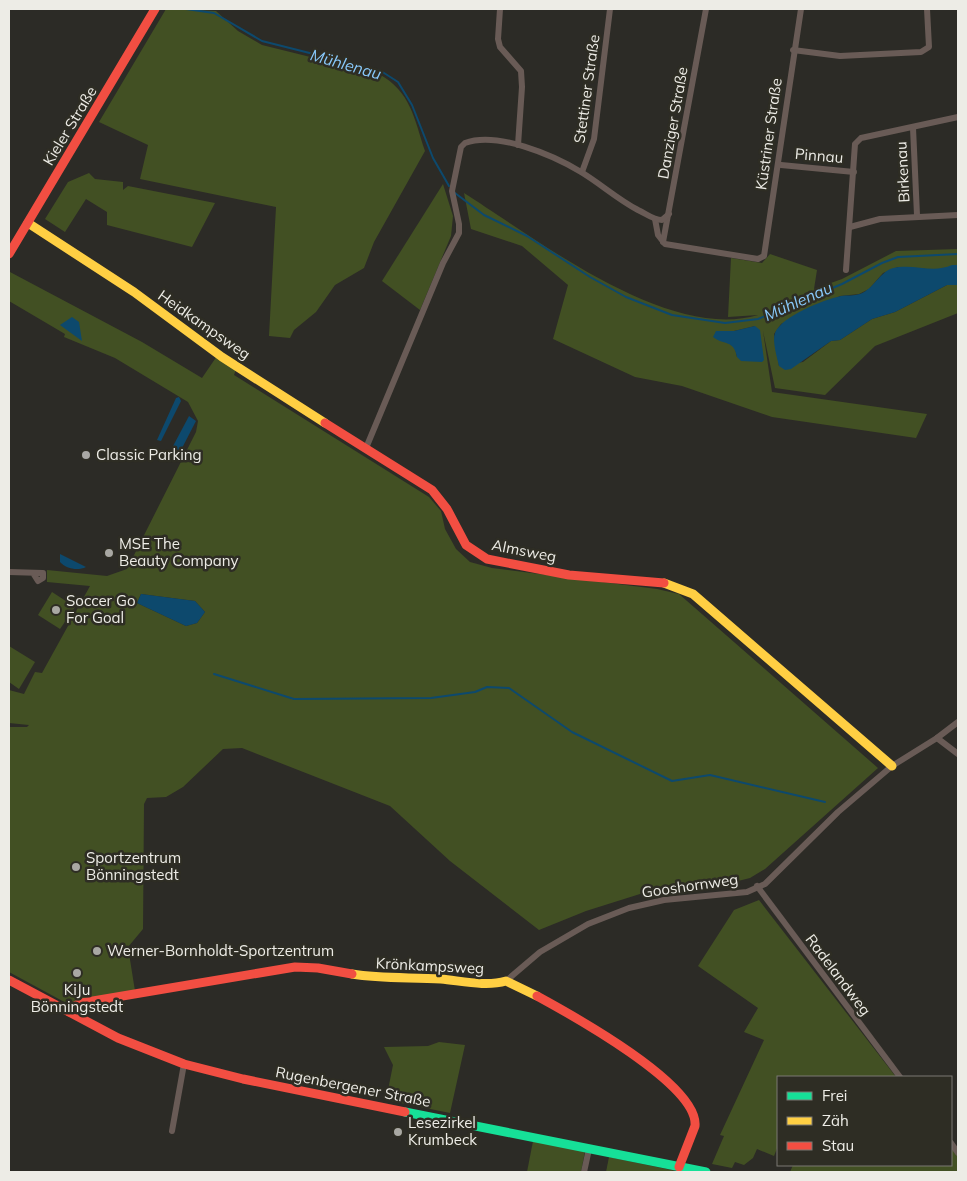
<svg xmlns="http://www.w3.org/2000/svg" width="967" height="1181" font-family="Mulish,sans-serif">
	<rect width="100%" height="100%" fill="#2c2b26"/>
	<g fill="#425023" fill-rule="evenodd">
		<path d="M166 9 216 11 238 31 262 45 379 74C411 92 414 118 425 151L374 242 364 268 335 285 316 312 294 330 290 338 269 336 276 207 140 179 148 145 99 122Z"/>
		<path d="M89 173 95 179 123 182V190L128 186 215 203 192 247 107 225V212L86 199 65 232 45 219 68 182Z"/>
		<path d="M443 184 453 216 451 236 420 310 382 281Z"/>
		<path d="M464 193C537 239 668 342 758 315L728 317 731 258 762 263 770 254 817 270 814 289 842 279 896 251 958 249V265L941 270 898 267 883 273 869 289 859 294 840 296 781 324 774 334 779 366 803 362 831 341 840 340 872 319 895 312 947 285H958V313L875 346 825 395 775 388 763 331 772 392 927 414 916 438 772 417 682 386 635 377 553 339 568 285 522 246 471 229ZM755 326 737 357 735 348 716 331H734Z"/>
		<path d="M10 272 142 342 202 378 217 356 236 369 234 375 429 497 441 511 445 529 456 549 470 562 492 568 657 589 679 594 878 768 765 869 750 878 710 888H659L586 911 539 930 450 861 390 806 242 748 223 749 183 787 166 797 147 798 144 804 143 929 128 947 135 991 68 1004 9 972V727H27L29 725 9 723V690L24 694 35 672 42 673 90 586 47 582V570L107 576 127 569 196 432 198 421 188 402 115 358 64 337 65 334 9 301ZM141 594 195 601 205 612 197 623 186 626 137 603Z"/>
		<path d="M52 592 75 607 60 629 38 615Z"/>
		<path d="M9 646 35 662 19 689 9 682Z"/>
		<path d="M759 900 896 1077H778V1146L774 1156 757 1149 753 1158 744 1165 735 1162 732 1168 712 1164 724 1136 720 1135 764 1040 744 1032 758 1008 698 966 734 910Z"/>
		<path d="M439 1042 465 1045 450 1113 386 1100 393 1065 384 1047 428 1046Z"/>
		<path d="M533 1141 585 1151 581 1172H527Z"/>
		<path d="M951 1148 958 1157V1172H790L793 1165H951Z"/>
		<path d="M609 1157 681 1172H606Z"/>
	</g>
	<g fill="#0d496d">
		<path d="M952 265H958V285H947L895 312 872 319 840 340 831 341 791 369 785 370 779 366C777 357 772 341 775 333 782 316 823 300 841 296 847 295 854 296 860 294 876 288 880 268 899 267 918 265 934 273 952 265Z"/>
		<path d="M72 317 79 322 82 341 60 325Z"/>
		<path d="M755 326 760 330 764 360 762 362 741 361 737 357C733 339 725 346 713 337L716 331H734Z"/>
		<path d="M179 397 181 401 161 441 157 440 176 398Z"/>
		<path d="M189 416 196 421 180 452 172 448Z"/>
		<path d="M60 554 86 567C78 571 66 569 60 562Z"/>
		<path d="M141 594 195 601 205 612 197 623 186 626 137 603Z"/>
	</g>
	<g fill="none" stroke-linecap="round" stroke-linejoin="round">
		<g stroke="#0d496d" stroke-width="2">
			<path d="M186 9 214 13 262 41 381 71 398 82 412 105 433 158 449 186"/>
			<path d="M455 193 484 215 527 236 590 277 626 297 672 315 725 323 758 319 842 284 882 263 898 257 958 254"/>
			<path d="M214 674 294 699 431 698 475 692 487 687 509 688 572 732 672 781 710 775 825 802"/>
		</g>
		<g stroke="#695b56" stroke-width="6">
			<path d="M500 9 498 39 500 47 521 71 522 87 518 145"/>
			<path d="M793 50 840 56 921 52 929 47 927 9"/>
			<path d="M913 128 917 215"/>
			<path d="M781 165 854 172"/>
			<path d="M582 172 594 139 610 9"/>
			<path d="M655 219 658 235 665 244 758 259 764 256 801 9"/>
			<path d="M850 227 880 219 958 215"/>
			<path d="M663 242 706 9"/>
			<path d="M846 270 855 144 861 138 958 117"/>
			<path d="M366 448 443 263 459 233V224L452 191 461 147 465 143C497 131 553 155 581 172 601 184 617 199 638 210 647 214 653 220 662 220L669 214"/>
			<path d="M9 572 43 573V578L38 581 33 573"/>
			<path d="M937 738 958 754"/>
			<path d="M757 886 900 1077"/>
			<path d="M506 981 540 952 588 924 629 908 664 900 747 892 765 884 838 812 892 766 937 738 958 722"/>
			<path d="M172 1131 184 1064"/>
			<path d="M951 1143 958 1153"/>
			<path d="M584 1172 589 1149"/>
		</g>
		<path stroke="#16e098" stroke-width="9" d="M405 1112 706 1172"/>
		<g stroke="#ffcf43" stroke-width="9">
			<path d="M28 223 134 292 222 357 325 423"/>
			<path d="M664 583 693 594 892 766"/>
			<path d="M352 974C382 979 411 977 441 979 462 981 486 987 506 981L537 996"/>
		</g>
		<g stroke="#f24e42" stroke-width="9">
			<path d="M9 254 155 9"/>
			<path d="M325 423 432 490 447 509 466 545 487 559 569 575 664 583"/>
			<path d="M9 980 118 1038 184 1064 243 1079 405 1112"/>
			<path d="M537 996C570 1014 699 1085 695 1126L679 1167"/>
			<path d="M69 1012 70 1008 81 1003 295 967 318 968 352 974"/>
		</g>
	</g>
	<g fill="#a9a8a3" stroke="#2e2d24" stroke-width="2">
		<circle cx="86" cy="455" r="5"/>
		<circle cx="109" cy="553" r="5"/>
		<circle cx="56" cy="610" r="5"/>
		<circle cx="76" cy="867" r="5"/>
		<circle cx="97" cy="951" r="5"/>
		<circle cx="77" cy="973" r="5"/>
		<circle cx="398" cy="1132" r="5"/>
	</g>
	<g text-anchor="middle" stroke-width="5" stroke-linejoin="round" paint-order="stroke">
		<g font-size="15" fill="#edece6" stroke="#2e2d24">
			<text transform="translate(587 89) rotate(-82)" y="5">Stettiner Straße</text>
			<text transform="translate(673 123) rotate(-80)" y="5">Danziger Straße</text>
			<text transform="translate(70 126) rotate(-59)" y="5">Kieler Straße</text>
			<text transform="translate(769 134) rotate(-82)" y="5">Küstriner Straße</text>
			<text transform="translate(819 156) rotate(5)" y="5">Pinnau</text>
			<text transform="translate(903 172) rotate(-93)" y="5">Birkenau</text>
			<text transform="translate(204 325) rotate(35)" y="5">Heidkampsweg</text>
			<text transform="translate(524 551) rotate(11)" y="5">Almsweg</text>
			<text transform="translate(690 886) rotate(-8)" y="5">Gooshornweg</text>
			<text transform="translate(430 966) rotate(3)" y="5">Krönkampsweg</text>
			<text transform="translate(838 975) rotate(53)" y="5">Radelandweg</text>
			<text transform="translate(353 1087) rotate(11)" y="5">Rugenbergener Straße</text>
		</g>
		<g font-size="15" fill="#edece6" stroke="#2e2d24" text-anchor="start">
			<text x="96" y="460">Classic Parking</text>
			<text x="119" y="549">MSE The<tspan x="119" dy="17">Beauty Company</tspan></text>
			<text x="66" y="606">Soccer Go<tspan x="66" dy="17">For Goal</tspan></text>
			<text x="86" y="863">Sportzentrum<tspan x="86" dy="17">Bönningstedt</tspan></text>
			<text x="107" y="956">Werner-Bornholdt-Sportzentrum</text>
			<text x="77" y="995" text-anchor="middle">KiJu<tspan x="77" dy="17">Bönningstedt</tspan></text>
			<text x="408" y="1128">Lesezirkel<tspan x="408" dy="17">Krumbeck</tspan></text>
		</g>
		<g font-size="16" font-style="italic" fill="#89c9fb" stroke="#2e2d24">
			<text transform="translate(346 64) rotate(16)" y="6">Mühlenau</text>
			<text transform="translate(798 301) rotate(-24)" y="6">Mühlenau</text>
		</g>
	</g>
	<rect width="967" height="1181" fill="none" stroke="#edece6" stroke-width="20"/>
	<rect x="777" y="1076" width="175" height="90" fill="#2e2d24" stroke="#7a7972"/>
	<rect x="787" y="1092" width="25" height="8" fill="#16e098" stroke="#7a7972"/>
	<text x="822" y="1101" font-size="15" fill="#edece6">Frei</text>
	<rect x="787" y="1117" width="25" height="8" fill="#ffcf43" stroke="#7a7972"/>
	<text x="822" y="1126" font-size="15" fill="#edece6">Zäh</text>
	<rect x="787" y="1142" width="25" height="8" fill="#f24e42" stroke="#7a7972"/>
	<text x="822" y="1151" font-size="15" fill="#edece6">Stau</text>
</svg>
